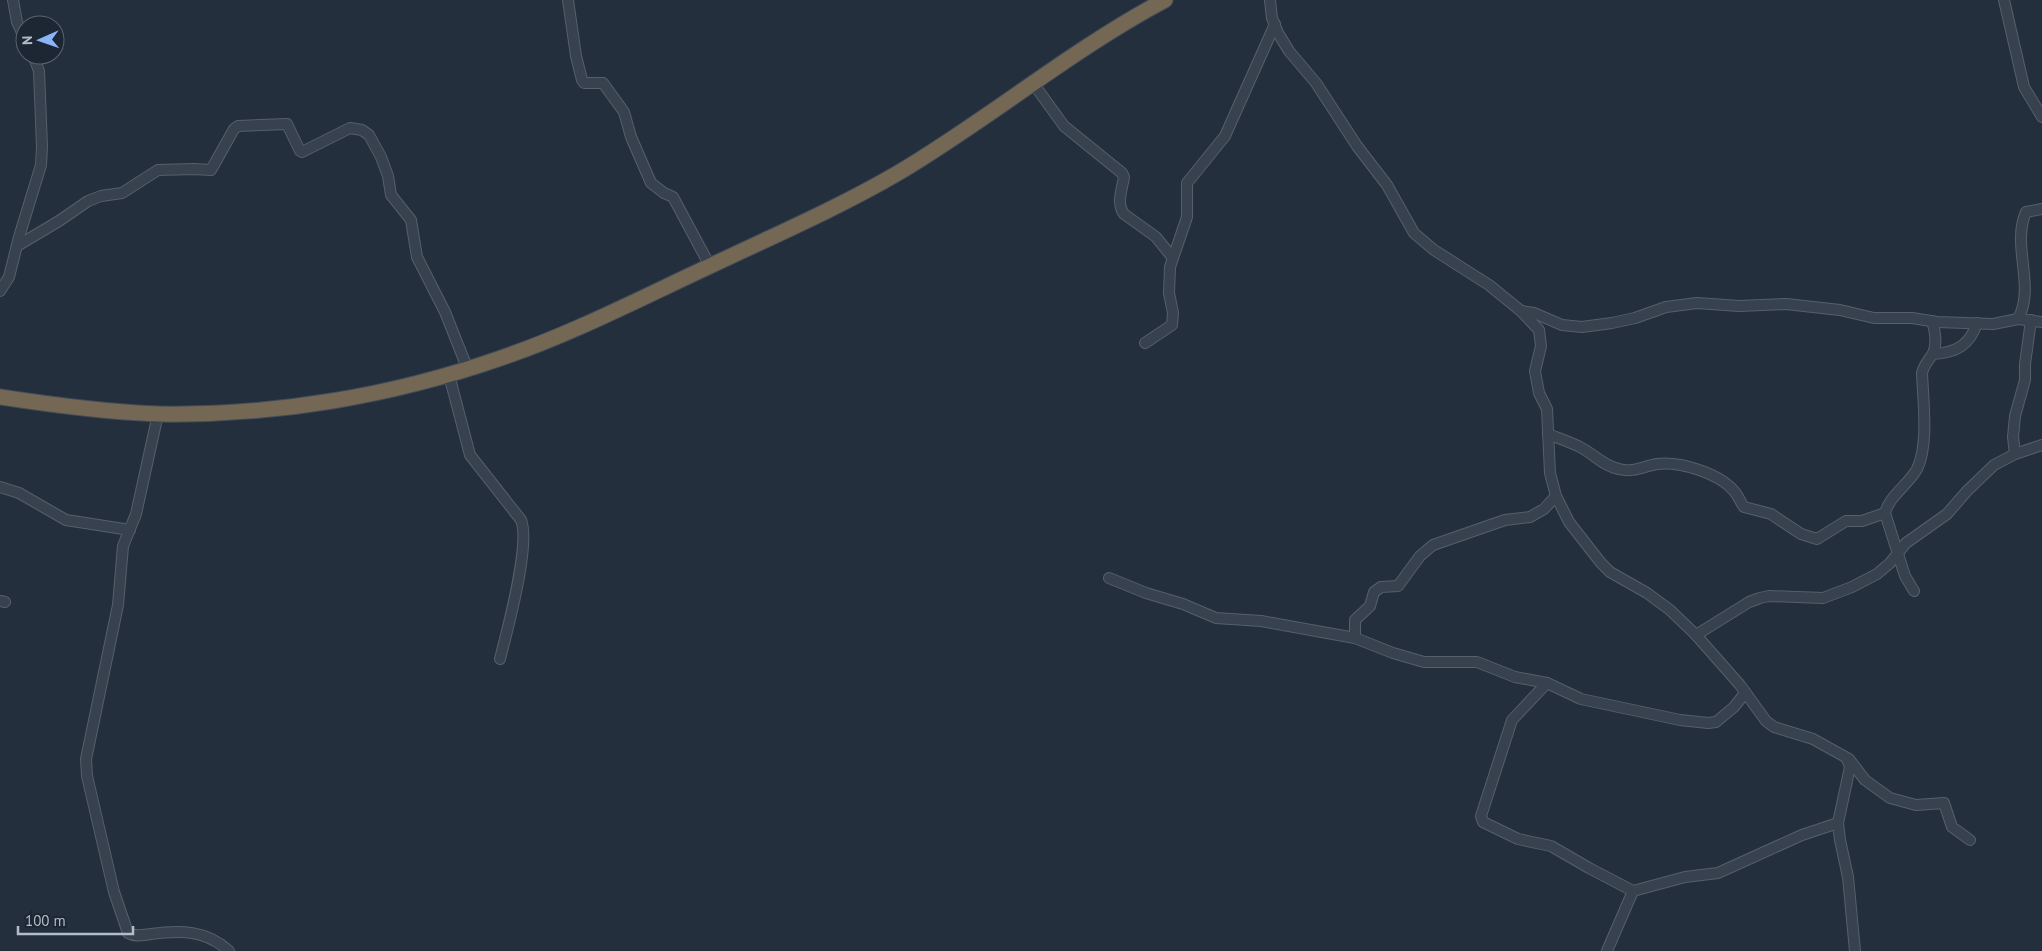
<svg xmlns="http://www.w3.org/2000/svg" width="2042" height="951" font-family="'PT Sans',sans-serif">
	<rect width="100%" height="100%" fill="#242f3e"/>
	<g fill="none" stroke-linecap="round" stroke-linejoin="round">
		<defs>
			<g id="minor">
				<path d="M13 0 17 22 25 39"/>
				<path d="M568 0 576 56 582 80 584 83H603L624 112 631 137 651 183 664 193 673 197 710 266"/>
				<path d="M1270 0 1272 18 1278 33 1289 51 1316 83 1357 146 1387 185 1414 233 1434 250 1489 285 1521 311 1539 330 1541 346 1535 371 1539 393 1547 409 1550 473 1556 496 1569 522 1601 563 1610 572 1647 593 1670 610 1696 635 1740 685 1766 721 1774 727 1813 739 1849 759 1865 780 1890 798 1916 805 1944 803 1952 827 1970 840"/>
				<path d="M2004 0 2024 87 2042 117"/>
				<path d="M1033 83 1064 126 1122 173 1124 177C1122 190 1116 203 1124 214L1156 237 1172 257"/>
				<path d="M17 246 59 221 88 201 101 196 122 193 158 170 194 169 211 170 234 129 238 126 287 124 300 151 302 152 350 128 362 130 369 135 381 157 388 176 391 195 411 220 417 257 445 312 468 370"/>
				<path d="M0 291 9 277 19 237 41 165 42 147 39 71 33 55"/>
				<path d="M1521 311 1534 313 1562 325 1582 327 1612 323 1635 318 1666 307 1697 303 1739 306 1786 304 1840 310 1874 318H1912L1937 322 1993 324 2018 319 2042 322"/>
				<path d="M2018 319C2036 286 2011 246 2026 212L2042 209"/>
				<path d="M1145 343 1172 325 1173 313 1169 293 1170 267 1187 217V183L1225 136 1275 24"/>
				<path d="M1933 354C1956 353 1970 345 1977 323"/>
				<path d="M449 375 470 455 521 520C531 544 507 631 500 659"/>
				<path d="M158 414 136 514 123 546 118 605 86 759 87 776 114 892 128 933C135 937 143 935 151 934 181 930 206 930 229 951"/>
				<path d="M1548 434C1558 438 1570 442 1580 447 1594 454 1603 466 1619 469 1633 473 1644 466 1657 464 1679 461 1719 473 1734 491 1738 495 1740 502 1744 507L1771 514 1801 534 1817 539 1846 521H1862L1885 513"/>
				<path d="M2015 454 2013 437 2015 416 2025 380V364L2031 320"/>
				<path d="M0 487 19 493 66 520 130 530"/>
				<path d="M1109 578 1146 593 1183 604 1216 618 1261 621 1355 638 1393 653 1424 662H1477L1515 677 1547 683 1581 699 1680 720 1708 723 1716 722 1734 707 1745 693"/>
				<path d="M1914 591 1905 576 1885 513C1889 496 1909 484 1917 469 1929 445 1923 400 1922 373 1924 365 1928 361 1932 355 1938 345 1935 331 1932 321"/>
				<path d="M0 601 5 602"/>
				<path d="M1696 635 1749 602 1760 598 1769 596 1823 598 1852 587 1877 574 1890 563 1906 543 1947 514 1967 491 1994 465 2015 454 2042 445"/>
				<path d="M1355 638V620L1370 606 1374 592 1381 587 1398 586 1420 556 1433 545 1505 520 1530 517 1544 509 1556 496"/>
				<path d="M1547 683 1512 720 1481 816 1483 822 1518 839 1551 846 1589 868 1633 891 1685 877 1718 873 1802 835 1838 823"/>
				<path d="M1847 759 1850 767 1838 823 1840 840 1848 877 1855 951"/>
				<path d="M1607 951 1633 891"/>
			</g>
			<path id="highway" d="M0 397C52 405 105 412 158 414 274 416 392 396 501 358 574 333 641 298 710 266 773 236 838 208 898 173 989 119 1071 50 1165 0"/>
		</defs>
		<use href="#minor" stroke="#565f6c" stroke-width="12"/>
		<use href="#highway" stroke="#434c59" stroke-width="17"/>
		<use href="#minor" stroke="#38414e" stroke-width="10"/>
		<use href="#highway" stroke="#746855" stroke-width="15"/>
	</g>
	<g transform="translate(40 40) rotate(268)"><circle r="24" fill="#1d2633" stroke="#59626f"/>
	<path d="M0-4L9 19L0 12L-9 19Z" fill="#8ab4f8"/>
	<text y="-8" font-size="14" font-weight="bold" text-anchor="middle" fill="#b4bcc9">N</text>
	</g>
	<path d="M18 926v8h115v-8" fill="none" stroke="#b4bcc9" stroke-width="2.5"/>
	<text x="25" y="926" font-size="15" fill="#b4bcc9" stroke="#1d2633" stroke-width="4" paint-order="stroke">100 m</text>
</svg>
